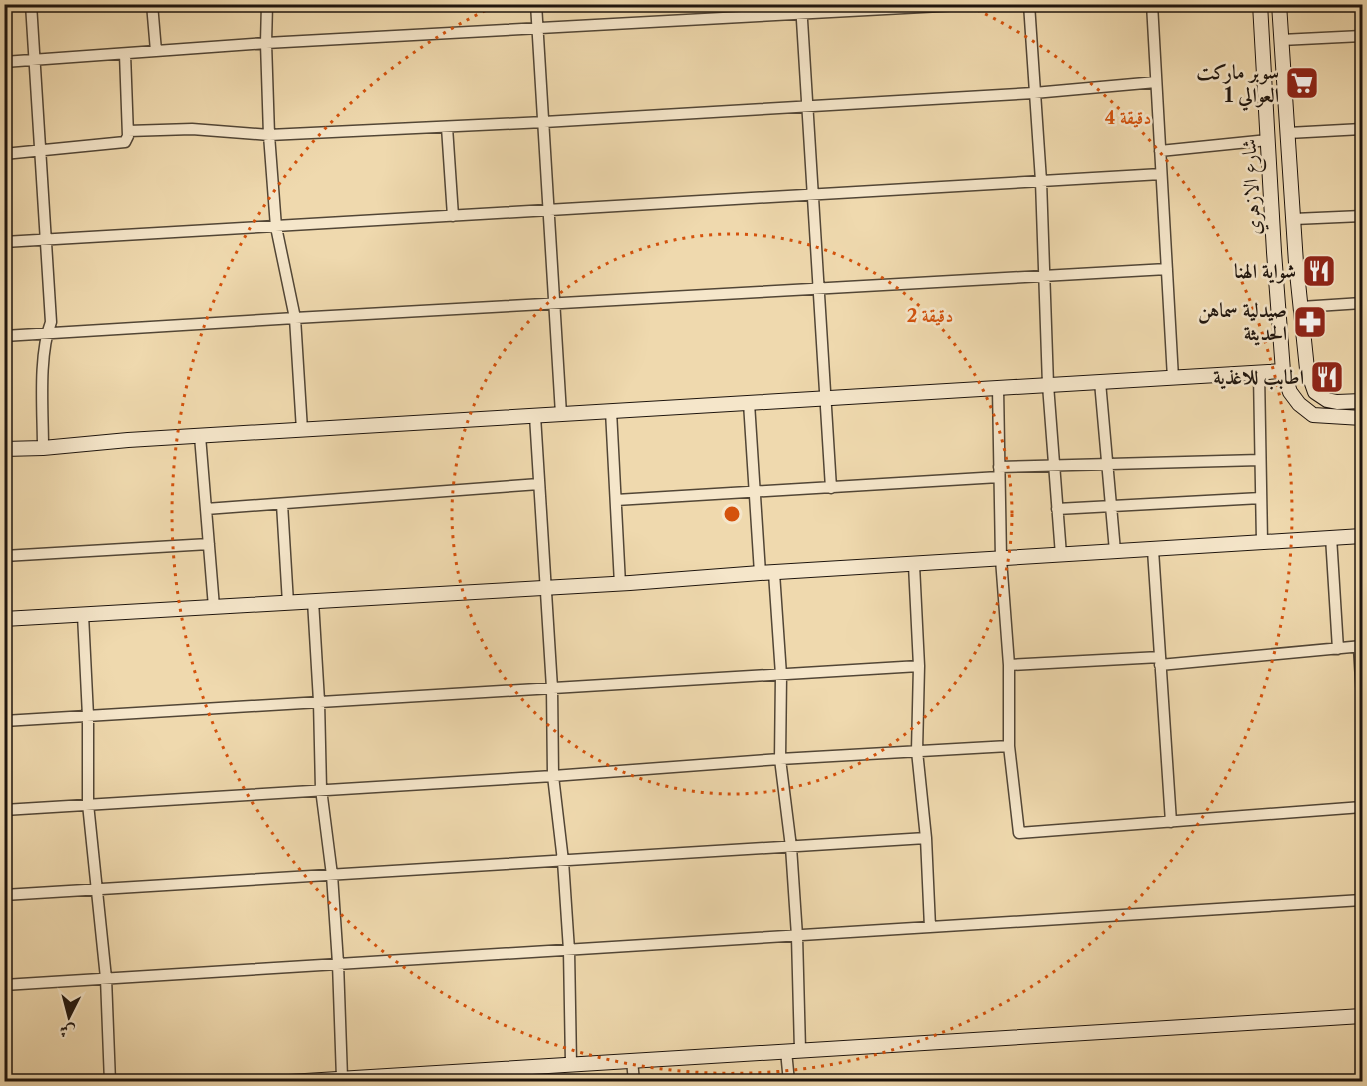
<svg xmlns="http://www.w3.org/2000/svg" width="1367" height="1086" viewBox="0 0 1367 1086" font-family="'Libre Caslon Text',Amiri,serif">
<rect width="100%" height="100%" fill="#efd9ae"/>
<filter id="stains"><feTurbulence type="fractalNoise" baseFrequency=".00333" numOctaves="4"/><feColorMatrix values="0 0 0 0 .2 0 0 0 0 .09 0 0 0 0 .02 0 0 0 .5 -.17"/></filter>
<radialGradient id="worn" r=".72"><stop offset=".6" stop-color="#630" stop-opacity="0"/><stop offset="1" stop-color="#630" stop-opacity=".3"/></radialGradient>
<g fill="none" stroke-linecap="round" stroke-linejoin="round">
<!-- street casing -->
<g stroke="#524636" stroke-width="13">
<path id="street" d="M31 4 51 322C38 356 43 411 43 448
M152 4 156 51
M267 4 266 43 269 135 276 227 295 318 302 430
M536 4 561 414
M801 4 831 488
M1029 4 1041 181 1048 385 1061 555
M1152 4 1173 378
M1281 40 1362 36
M4 62 266 43 978 4
M447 127 453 216
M128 131 192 129 269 135 544 122 1034 93 1156 82
M1288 133 1362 129
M1160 151 1268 140
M4 154 125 142 128 136 125 54
M1294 219 1362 216
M4 242 1161 174
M1301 307 1362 303
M4 336 295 318 1167 269
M1259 373 1262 542
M1100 382 1115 551
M998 388 1001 559 1009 665V746L1019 833 1362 807
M749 403 760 573
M611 411 620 584
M535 416 552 688 553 776 563 861 569 950 571 1064
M200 436 214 607
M999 467 1260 460
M616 500 999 477
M282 504 288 603
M206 509 539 484
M1057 509 1261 498
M1331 537 1338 649
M1153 550 1171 822
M4 556 209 544
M914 565 919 666 917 751 926 838 930 927
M774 573 781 675 780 759 791 847 797 936 800 1050
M313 601 319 701 321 789 332 875 338 963 342 1078
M83 615 88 716V804L106 978 110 1082
M1359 647 1362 697
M1009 665 1160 657
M1160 665 1362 646
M4 721 919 666
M4 810 553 776 780 759 1009 746
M4 895 926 838
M4 985 1362 900
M786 1051 789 1082
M632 1060 634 1082"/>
</g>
<!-- secondary casing -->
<g stroke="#1e150e" stroke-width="16">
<path id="secondary" d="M1260 4 1274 252 1283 371 1290 392 1299 404 1313 415 1362 418
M1279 4 1296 263 1307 369 1315 392 1327 400 1337 402 1362 401
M4 449 43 448 128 440 1283 371
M4 619 630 583 760 573 1362 536
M289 1082 1362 1016"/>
</g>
<!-- street -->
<use href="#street" stroke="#f5e6ca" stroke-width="10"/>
<!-- secondary -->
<use href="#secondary" stroke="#f5e6ca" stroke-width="14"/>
</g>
<!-- distance rings -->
<g fill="none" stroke="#d4520c" stroke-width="3" stroke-dasharray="3 6">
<circle cx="732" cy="514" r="280"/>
<path d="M969 6A560 560 0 1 1 495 6"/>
</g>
<!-- icons -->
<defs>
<g id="supermarket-square" transform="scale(1.725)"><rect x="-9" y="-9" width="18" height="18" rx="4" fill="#8f2418" stroke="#f5e6ca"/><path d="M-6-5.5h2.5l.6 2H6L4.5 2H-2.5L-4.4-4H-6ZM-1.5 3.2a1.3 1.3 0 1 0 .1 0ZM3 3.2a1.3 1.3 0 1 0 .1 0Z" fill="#fff"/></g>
<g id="restaurant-square" transform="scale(1.725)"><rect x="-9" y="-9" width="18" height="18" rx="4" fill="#8f2418" stroke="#f5e6ca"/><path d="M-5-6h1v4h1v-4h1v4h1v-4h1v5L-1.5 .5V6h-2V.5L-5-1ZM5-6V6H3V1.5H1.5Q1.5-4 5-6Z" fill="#fff"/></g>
<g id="pharmacy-square" transform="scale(1.725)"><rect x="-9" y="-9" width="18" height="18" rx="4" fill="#8f2418" stroke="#f5e6ca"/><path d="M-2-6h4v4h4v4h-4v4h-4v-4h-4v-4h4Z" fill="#fff"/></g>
</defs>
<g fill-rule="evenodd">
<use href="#supermarket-square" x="1302" y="83"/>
<use href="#restaurant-square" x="1319" y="271"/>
<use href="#pharmacy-square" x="1310" y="322"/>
<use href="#restaurant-square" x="1327" y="377"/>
</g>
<g text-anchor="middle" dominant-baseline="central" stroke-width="5" stroke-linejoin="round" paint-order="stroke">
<!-- poi labels -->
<g font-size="20" font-weight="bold" fill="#1e150e" stroke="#f5e6ca" text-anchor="end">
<text x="1279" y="72">سوبر ماركت<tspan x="1279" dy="23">العوالي 1</tspan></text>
<text x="1296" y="271">شواية الهنا</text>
<text x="1287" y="310">صيدلية سماهن<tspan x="1287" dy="23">الحديثة</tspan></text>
<text x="1304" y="377">اطابب للاغذية</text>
</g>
<!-- street labels -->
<g font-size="20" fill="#1e150e" stroke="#f5e6ca">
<text transform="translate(1251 187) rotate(-93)">شارع الازهري</text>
</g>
</g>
<circle cx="732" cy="514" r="9" fill="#d4520c" stroke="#f5e6ca" stroke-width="3"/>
<g font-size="18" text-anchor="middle" font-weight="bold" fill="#d4520c" stroke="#f5e6ca" stroke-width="5" stroke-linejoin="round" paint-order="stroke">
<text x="1128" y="124">4 دقيقة</text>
<text x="930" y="322">2 دقيقة</text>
</g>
<!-- margin -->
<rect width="1367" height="1086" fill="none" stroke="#efd9ae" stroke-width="24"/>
<rect x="6" y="6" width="1355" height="1074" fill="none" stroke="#1e150e" stroke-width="3"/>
<rect x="12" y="12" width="1343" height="1062" fill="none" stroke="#1e150e" stroke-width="1.5"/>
<!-- north arrow -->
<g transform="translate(69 1017) rotate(186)" stroke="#f5e6ca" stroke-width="4.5" paint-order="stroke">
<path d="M0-4.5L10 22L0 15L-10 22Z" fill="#1e150e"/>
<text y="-9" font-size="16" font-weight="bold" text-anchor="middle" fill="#1e150e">ش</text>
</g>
<rect width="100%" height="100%" filter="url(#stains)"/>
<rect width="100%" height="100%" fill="url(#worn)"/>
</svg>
